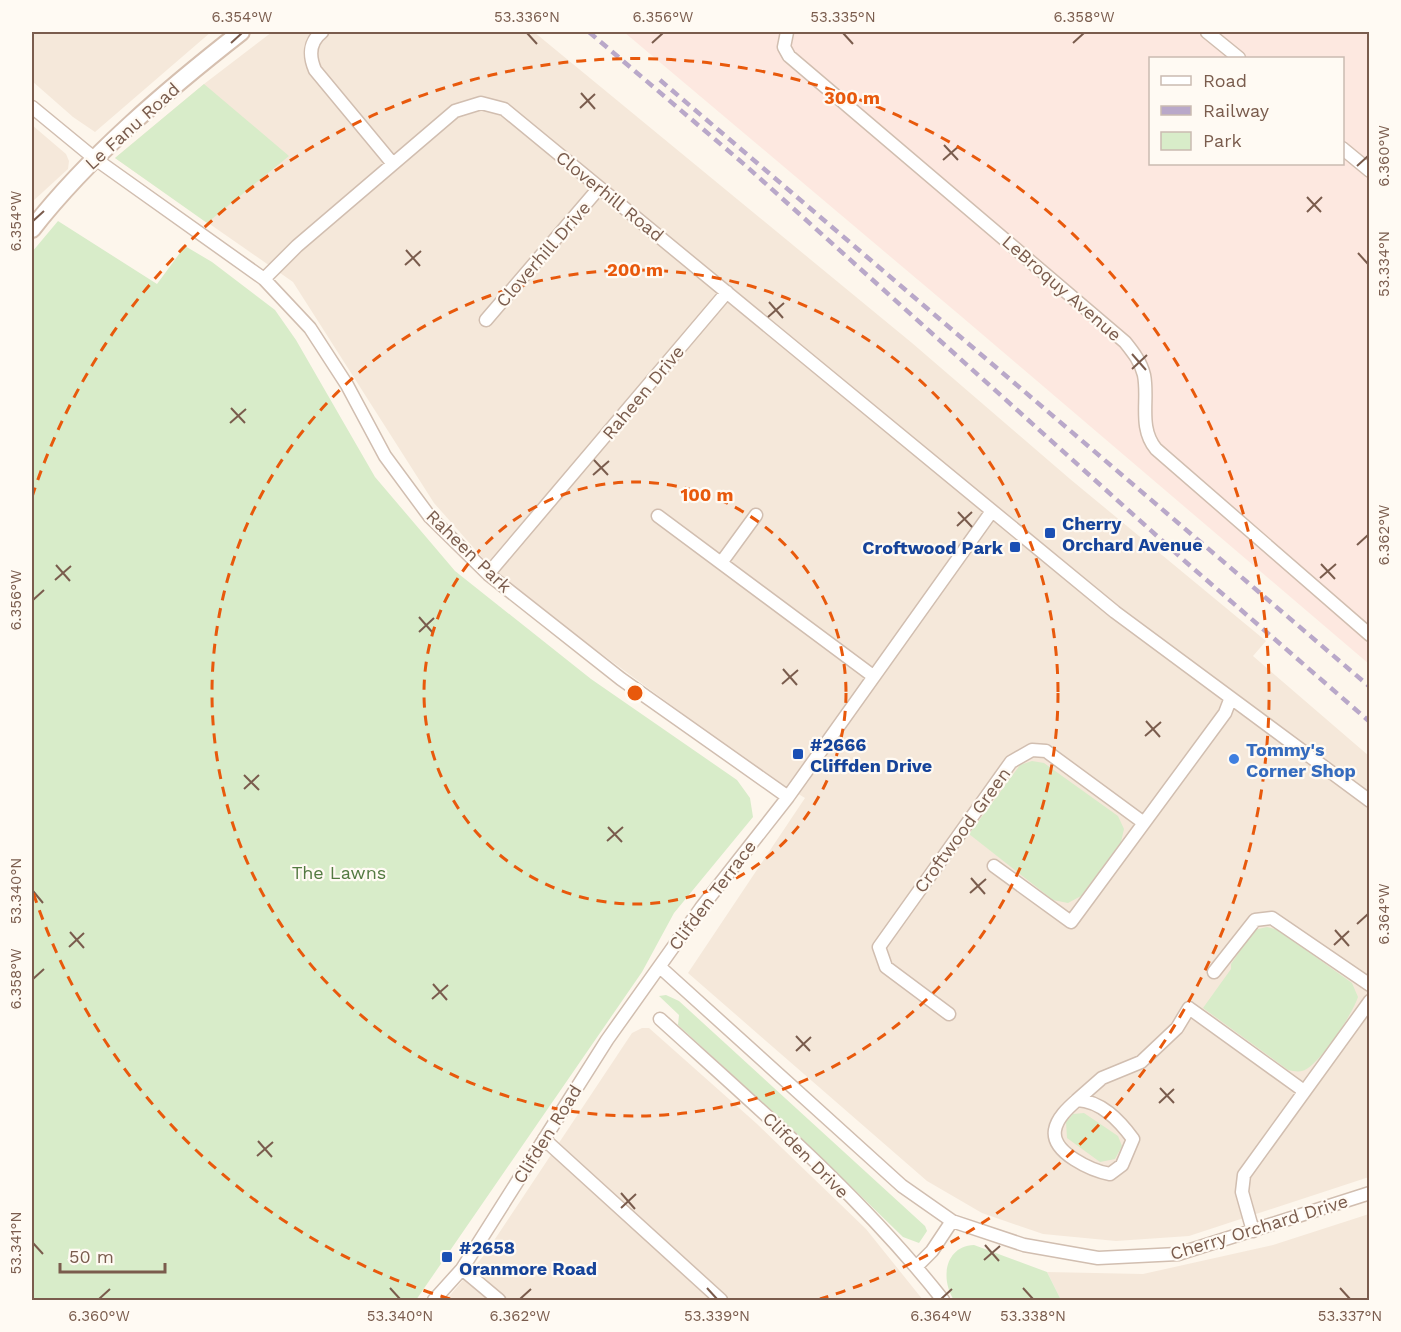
<svg xmlns="http://www.w3.org/2000/svg" width="1401" height="1332" viewBox="0 0 1401 1332" font-family="'Work Sans',sans-serif">
<rect width="100%" height="100%" fill="#fdf6ec"/>
<!-- residential -->
<path fill="#f5e8da" d="M32 32H211L95 132 73 117 32 81Z
M272 32H534L912 343 1070 479 1266 641 1253 656 1369 756V1177L1189 1236 1116 1241 1043 1234 982 1213 927 1181 688 973 805 798 762 772 504 582 434 503 293 282 115 158 204 84Z
M32 125 66 154 69 161 68 169 32 202Z
M642 1028H649L756 1123 866 1229 923 1300H446L485 1254 632 1033Z
M1369 1214V1300H1061L1047 1272 1143 1274 1273 1245Z"/>
<!-- commercial -->
<path fill="#fde8e0" fill-rule="evenodd" d="M624 32H1369V664L962 317ZM1150 58H1342V164H1150Z"/>
<!-- green -->
<path fill="#d8ecc9" d="M204 84 289 156 207 223 115 158Z
M58 221 157 284 185 246 212 262 275 310 296 340 375 477 455 571 591 679 737 780 750 798 753 817 674 913 642 972 416 1300H32V252Z
M1032 761 1044 763 1118 816 1124 829 1121 842 1081 896 1068 903 1053 900 969 834 1020 765Z
M1267 927 1278 930 1352 983 1358 997C1353 1013 1319 1067 1302 1071 1298 1072 1292 1071 1288 1070L1203 1008 1231 969V964L1254 930Z
M666 995 679 1001 925 1226 927 1231 919 1243 903 1237 792 1129 678 1025 679 1015 659 996Z
M1084 1113 1118 1136 1122 1146 1115 1159 1100 1162 1067 1138 1066 1122 1073 1114Z
M974 1245 1047 1272 1061 1300H954C940 1279 945 1246 974 1245Z"/>
<g fill="none" stroke-linecap="round" stroke-linejoin="round">
<!-- street casing -->
<g stroke="#d1beb0" stroke-width="15">
<path id="street" d="M322 32C309 42 309 56 315 70L393 164
M787 32 784 47 789 56 1125 342C1133 352 1141 362 1144 375 1149 400 1138 427 1156 449L1370 635
M1207 32 1239 58
M32 107 94 158 264 279 310 328 347 385 385 456 430 517 488 574 621 679 788 797
M1342 148 1370 171
M264 279 297 246 455 111 481 103 504 109 1115 612 1370 801
M486 320 599 188
M658 516 873 676
M721 563 756 515
M488 574 727 292
M994 866 1071 922 1225 713 1230 700
M661 968 902 1186 952 1221 1024 1245 1098 1258 1178 1254 1370 1193
M1214 972 1255 920 1272 918 1370 985
M949 1014 886 967 879 947 1011 762 1032 750 1046 751 1144 823
M660 1019C758 1108 861 1196 943 1300
M1077 1100 1102 1078 1141 1062 1177 1028 1189 1008 1304 1091
M1077 1100C1101 1101 1119 1120 1133 1139L1122 1165 1110 1174C1093 1171 1051 1153 1055 1130 1057 1118 1068 1108 1077 1100Z
M544 1139 721 1300
M1253 1231 1242 1192 1244 1175 1370 1001
M916 1267 932 1251 952 1221
M462 1269 499 1300
M434 1300 462 1269 607 1040 701 908 788 797 992 511"/>
</g>
<!-- secondary casing -->
<g stroke="#d6c0b0" stroke-width="20">
<path id="secondary" d="M32 229C89 156 168 89 241 32"/>
</g>
<!-- street -->
<use href="#street" stroke="#fff" stroke-width="12"/>
<!-- secondary -->
<use href="#secondary" stroke="#fff" stroke-width="16"/>
<!-- rail -->
<path stroke="#b9a8c9" stroke-width="4.5" stroke-dasharray="9 6" stroke-linecap="butt" d="M589 32 745 165 1187 563 1370 722
M660 80 1370 687"/>
</g>
<!-- ticks -->
<path fill="none" stroke="#7a5c4d" stroke-width="2" d="M527 33 537 44M843 33 853 44M231 43 242 33M652 43 663 33M1073 43 1084 33M581 93 595 109M580 108 595 94M944 145 958 160M943 160 959 146M1357 166 1368 156M1307 197 1321 212M1307 212 1322 197M33 221 44 211M406 250 420 266M1358 253 1368 264M405 265 421 251M769 302 783 318M768 317 784 303M1132 354 1146 370M1132 369 1147 355M231 408 245 423M230 423 246 409M594 460 608 475M593 475 609 461M958 512 972 527M957 526 972 512M1357 545 1368 535M1321 564 1335 579M56 565 70 581M1320 578 1336 564M55 580 71 566M33 600 44 590M419 617 433 633M419 632 434 618M783 669 797 685M782 684 798 670M1146 721 1160 737M1145 736 1161 722M244 775 259 790M244 789 259 775M608 827 622 842M607 841 623 827M971 878 985 894M33 891 43 903M970 893 986 879M1357 924 1368 914M1335 930 1349 946M70 932 84 948M1334 945 1349 931M69 947 84 933M33 979 44 969M433 984 447 1000M432 999 448 985M796 1036 810 1051M796 1051 811 1037M1160 1088 1174 1103M1159 1103 1174 1089M258 1141 272 1157M257 1156 273 1142M621 1193 635 1209M621 1208 636 1194M33 1243 43 1254M985 1245 999 1261M984 1260 1000 1246M390 1288 400 1299M707 1288 717 1299M1023 1288 1033 1299M1340 1288 1350 1299M99 1299 110 1289M520 1299 531 1289M941 1299 952 1289"/>
<!-- distance rings -->
<g fill="none" stroke="#e8590c" stroke-width="3" stroke-dasharray="10 8">
<circle cx="635" cy="693" r="211"/>
<circle cx="635" cy="693" r="423"/>
<path d="M450 1299A634 634 0 0 1 32 889M32 497A634 634 0 1 1 820 1299"/>
</g>
<!-- markers -->
<g fill="#1a4fb4" stroke="#fffaf3" stroke-width="2">
<rect x="1044" y="527" width="12" height="12" rx="3"/>
<rect x="1009" y="541" width="12" height="12" rx="3"/>
<rect x="792" y="748" width="12" height="12" rx="3"/>
<rect x="441" y="1251" width="12" height="12" rx="3"/>
</g>
<circle fill="#3f7fe0" stroke="#fffaf3" stroke-width="2" cx="1234" cy="759" r="6"/>
<g text-anchor="middle" dominant-baseline="central" stroke-width="4.5" stroke-linejoin="round" paint-order="stroke">
<!-- street labels -->
<g font-size="18" fill="#7a5c4d" stroke="#fffaf3">
<text transform="translate(132 126) rotate(-42)">Le Fanu Road</text>
<text transform="translate(610 196) rotate(39)">Cloverhill Road</text>
<text transform="translate(543 254) rotate(-49)">Cloverhill Drive</text>
<text transform="translate(1062 288) rotate(41)">LeBroquy Avenue</text>
<text transform="translate(643 392) rotate(-50)">Raheen Drive</text>
<text transform="translate(469 551) rotate(44)">Raheen Park</text>
<text transform="translate(962 830) rotate(-54)">Croftwood Green</text>
<text transform="translate(712 895) rotate(-53)">Clifden Terrace</text>
<text transform="translate(547 1134) rotate(-58)">Clifden Road</text>
<text transform="translate(806 1155) rotate(45)">Clifden Drive</text>
<text transform="translate(1259 1227) rotate(-17)">Cherry Orchard Drive</text>
</g>
<!-- transit labels -->
<g font-size="18" font-weight="bold" fill="#164399" stroke="#fffaf3" text-anchor="start">
<text x="1062" y="523">Cherry<tspan x="1062" dy="21">Orchard Avenue</tspan></text>
<text x="1003" y="547" text-anchor="end">Croftwood Park</text>
<text x="810" y="744">#2666<tspan x="810" dy="21">Cliffden Drive</tspan></text>
<text x="459" y="1247">#2658<tspan x="459" dy="21">Oranmore Road</tspan></text>
</g>
<!-- shop labels -->
<g font-size="18" font-weight="bold" fill="#366cbe" stroke="#fffaf3" text-anchor="start">
<text x="1246" y="749">Tommy's<tspan x="1246" dy="21">Corner Shop</tspan></text>
</g>
<!-- park labels -->
<g font-size="18" fill="#537a41" stroke="#fffaf3">
<text x="339" y="872">The Lawns</text>
</g>
</g>
<circle cx="635" cy="693" r="9" fill="#e8590c" stroke="#fffaf3" stroke-width="3"/>
<g font-size="18" text-anchor="middle" font-weight="bold" fill="#e8590c" stroke="#fffaf3" stroke-width="4.5" stroke-linejoin="round" paint-order="stroke">
<text x="852" y="104">300 m</text>
<text x="635" y="276">200 m</text>
<text x="707" y="501">100 m</text>
</g>
<!-- border -->
<rect width="1401" height="1332" fill="none" stroke="#fffaf3" stroke-width="66"/>
<!-- legend -->
<rect x="1149" y="57" width="195" height="108" fill="#fffaf3" stroke="#cabbb1" stroke-width="1.5"/>
<rect x="1161" y="76" width="30" height="9" fill="#ffffff" stroke="#cabbb1" stroke-width="1.5"/>
<text x="1203" y="87" font-size="18" fill="#7a5c4d">Road</text>
<rect x="1161" y="106" width="30" height="9" fill="#b9a8c9" stroke="#cabbb1" stroke-width="1.5"/>
<text x="1203" y="117" font-size="18" fill="#7a5c4d">Railway</text>
<rect x="1161" y="132" width="30" height="18" fill="#d8ecc9" stroke="#cabbb1" stroke-width="1.5"/>
<text x="1203" y="147" font-size="18" fill="#7a5c4d">Park</text>
<!-- scale -->
<path d="M60 1263v9h105v-9" fill="none" stroke="#7a5c4d" stroke-width="3"/>
<text x="69" y="1263" font-size="18" fill="#7a5c4d" stroke="#fffaf3" stroke-width="4.5" paint-order="stroke">50 m</text>
<rect x="33" y="33" width="1335" height="1266" fill="none" stroke="#7a5c4d" stroke-width="2"/>
<g font-size="15" text-anchor="middle" fill="#7a5c4d">
<text x="242" y="22">6.354°W</text>
<text x="527" y="22">53.336°N</text>
<text x="663" y="22">6.356°W</text>
<text x="843" y="22">53.335°N</text>
<text x="1084" y="22">6.358°W</text>
<text transform="translate(1384 156) rotate(-90)" y="5">6.360°W</text>
<text transform="translate(16 221) rotate(-90)" y="5">6.354°W</text>
<text transform="translate(1384 264) rotate(-90)" y="5">53.334°N</text>
<text transform="translate(1384 535) rotate(-90)" y="5">6.362°W</text>
<text transform="translate(16 600) rotate(-90)" y="5">6.356°W</text>
<text transform="translate(16 891) rotate(-90)" y="5">53.340°N</text>
<text transform="translate(1384 914) rotate(-90)" y="5">6.364°W</text>
<text transform="translate(16 979) rotate(-90)" y="5">6.358°W</text>
<text transform="translate(16 1243) rotate(-90)" y="5">53.341°N</text>
<text x="99" y="1321">6.360°W</text>
<text x="400" y="1321">53.340°N</text>
<text x="520" y="1321">6.362°W</text>
<text x="717" y="1321">53.339°N</text>
<text x="941" y="1321">6.364°W</text>
<text x="1033" y="1321">53.338°N</text>
<text x="1350" y="1321">53.337°N</text>
</g>
</svg>
